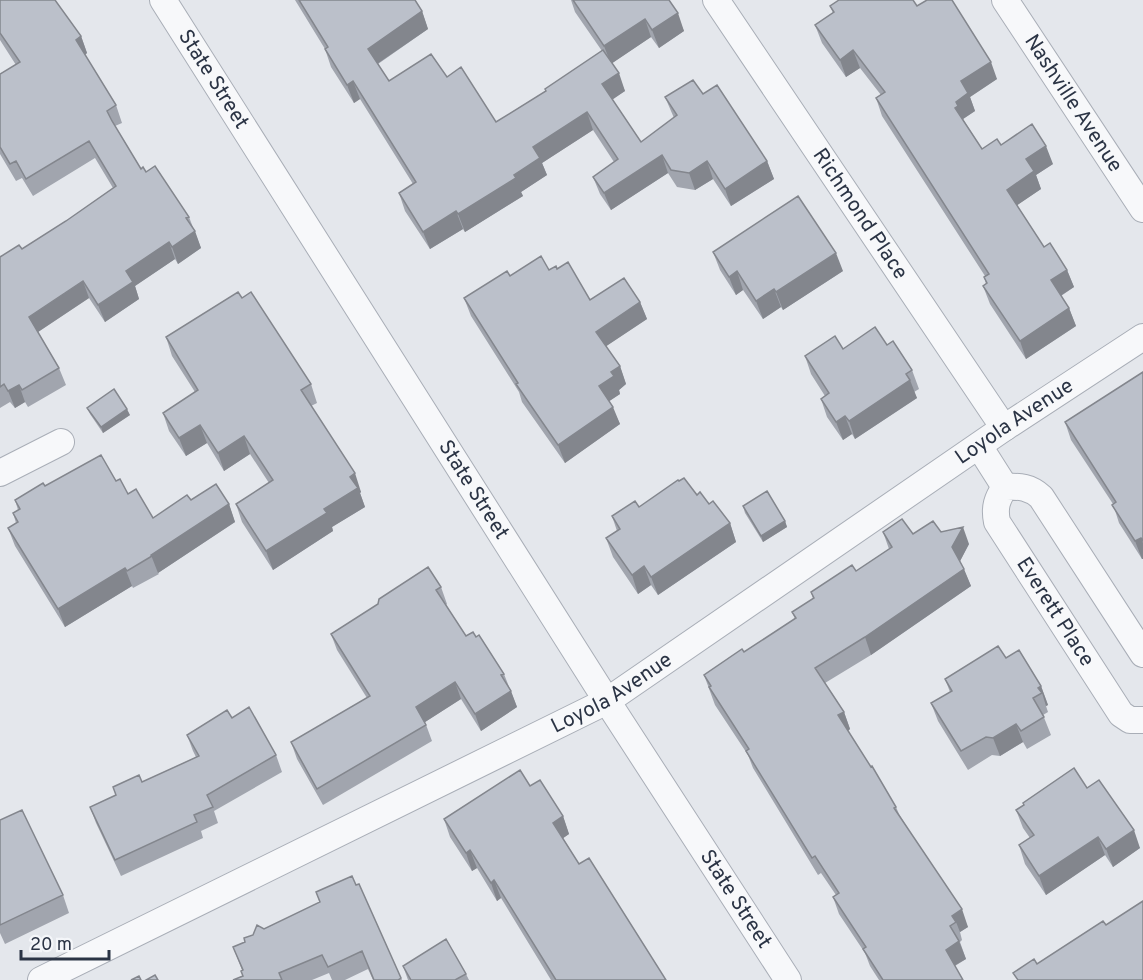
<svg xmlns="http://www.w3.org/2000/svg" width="1143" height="980" viewBox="0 0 1143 980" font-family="Overpass,sans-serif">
<rect width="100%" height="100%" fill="#e4e7ec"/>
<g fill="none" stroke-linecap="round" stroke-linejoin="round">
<!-- street casing -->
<g stroke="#a9aeb7" stroke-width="28">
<g id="street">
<path id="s1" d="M163 0 607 701 788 980"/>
<path id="s2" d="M716 0 1004 428"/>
<path id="s3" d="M1005 0 1143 209"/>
<path d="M979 446 1005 487"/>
<path d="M0 473 61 442"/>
<path id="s4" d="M1143 654 1041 497C1030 487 1020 486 1005 487 997 499 994 507 997 522L1121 714 1130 720H1143"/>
<path id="s5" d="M41 980 607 701 1004 428 1143 337"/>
</g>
</g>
<!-- street -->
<use href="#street" stroke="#f7f8fa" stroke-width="26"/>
</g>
<!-- wall -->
<path fill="#a1a5ae" d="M0 0 81 36 87 53 85 55 116 105 122 123 115 126 141 169 146 172 189 217 201 248 178 264 175 259 135 286 139 299 105 322 89 298 38 332 59 368 66 385 28 407 25 402 15 408 10 402 0 408V257L22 249 66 221 113 188 95 158 33 196 22 178 16 181 0 154V74L16 65 0 40Z
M295 0H415L422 11 428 29 378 64 389 81 447 77 496 122 546 91 602 51 575 12 571 0H669L684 31 659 48 651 37 612 63 625 91 612 99 641 142 674 118 665 97 703 94 767 161 774 179 731 206 713 179 695 190 677 187 668 173 611 210 600 194 593 177 614 162 593 130 542 163 547 175 521 192 523 196 465 232 463 229 430 249 405 211 399 193 413 184 360 99 354 103 331 67 325 49Z
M830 6H917L997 79 970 97 975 111 963 119 982 149 1001 145 1053 164 1036 175 1041 189 1017 205 1044 247 1067 270 1074 287 1061 296 1069 308 1076 326 1026 359 990 304 983 286 986 284 984 277 985 276 882 116 876 98 881 95 860 68 846 77 822 43 815 25 833 13Z
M713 252 843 271 783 310 781 307 763 319 743 290 736 295 720 270Z
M557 269 590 300 640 302 647 319 606 346 620 366 626 384 619 390 620 394 609 401 620 424 565 463 522 402 519 392 471 316 464 298 510 276Z
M242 298 311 384 317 403 311 406 361 492 360 493 365 507 332 527 333 531 273 570 242 522 236 504 269 483 250 454 224 471 207 443 186 456 169 431 163 413 195 392 172 356 166 337Z
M887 345 912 370 919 389 914 392 917 398 855 439 852 434 843 440 827 417 821 399 825 396 811 374 805 356 843 349Z
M1143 372V559H1142L1119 523 1113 504 1071 440 1065 422Z
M87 408 130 415 103 433 90 414Z
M116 481 153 518 191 500 229 504 235 522 158 573 159 574 133 588 132 586 65 627 15 546 8 528 16 523 13 513 18 510 15 500 45 486Z
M697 495 709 504 730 523 736 542 658 595 651 585 638 594 613 557 606 538 617 531 612 516Z
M743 506 785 521 787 527 763 542 745 513Z
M883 532 913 534 941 532 969 544 960 561 971 586 871 655 825 683 844 712 850 729 848 731 896 807 899 814 968 927 960 932 962 940 960 942 966 959 955 966 963 980H879L870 966 865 953 839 914 833 897 836 895 821 873 818 875 753 768 748 755 715 705 704 675 744 652 795 619 792 612 813 599 811 592 856 571 889 549Z
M441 587 447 604 446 605 466 636 476 637 504 674 517 707 481 731 461 699 425 722 432 741 323 805 297 759 291 742 367 698 337 650 331 634Z
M1006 658 1041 686 1048 705 1046 706 1048 712 1043 715 1051 735 1027 749 1023 742 1000 756 992 755 968 770 938 721 931 703 950 692 945 679Z
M232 718 276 755 282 772 214 811 218 823 201 831 203 838 121 876 96 823 90 807 116 795 113 787 142 782 196 757 193 751 187 735Z
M530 786 563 816 569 834 563 838 579 864 666 980H551L501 898 497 901 477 868 472 871 450 837 444 819Z
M1087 788 1140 848 1113 867 1105 855 1046 895 1025 864 1019 845 1030 838 1023 828 1016 810Z
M0 820 63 895 69 913 5 944 0 933Z
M359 884 402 980H373L368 969 345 980H332L329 973 312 980H233L242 976V970L233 947 245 942 264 929 320 903 316 892Z
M403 966 466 974 469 980H408Z"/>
<!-- shaded-wall -->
<path fill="#83868d" d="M422 11 428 29 374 66 368 49Z
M678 13 684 31 659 48 652 30Z
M645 19 651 37 611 64 604 46Z
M81 36 87 53 82 57 76 40Z
M853 50 860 68 846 77 840 60Z
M991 62 997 79 970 97 975 111 963 119 965 124 955 108 961 81Z
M619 73 625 91 609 102 602 84Z
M353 81 360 99 354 103 347 85Z
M587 112 593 130 542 163 547 175 521 192 523 196 465 232 458 214 514 175 533 147Z
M1046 146 1053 164 1036 175 1041 189 1013 208 1007 190 1026 159Z
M662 155 668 173 611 210 604 193Z
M707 161 713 179 695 190 689 173Z
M767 161 774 179 731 206 725 189Z
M456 211 463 229 430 249 423 232Z
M195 231 201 248 178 264 172 247Z
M169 242 175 259 135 286 139 299 105 322 98 305 126 271Z
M836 253 843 271 783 310 776 292Z
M1067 270 1074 287 1057 298 1051 280Z
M737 271 743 290 736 295 729 277Z
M83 281 89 298 35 334 29 317Z
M774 289 781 307 763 319 756 301Z
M640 302 647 319 602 349 596 332Z
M1069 308 1076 326 1026 359 1020 341Z
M620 366 626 384 619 390 620 394 605 404 599 386 611 372Z
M910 380 917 398 855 439 849 421Z
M19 385 25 402 15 408 8 391Z
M613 407 620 424 565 463 558 445Z
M127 409 130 415 103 433 101 427Z
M845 416 852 434 843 440 836 422Z
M200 425 207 443 186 456 179 438Z
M244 436 250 454 224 471 218 453Z
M355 473 361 492 360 493 365 507 332 527 333 531 273 570 266 551Z
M229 504 235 522 158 573 151 555Z
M785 521 787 527 763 542 761 536Z
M730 523 736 542 658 595 651 577Z
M963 527 969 544 958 565 952 547Z
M1141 538 1143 543V559H1142L1135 541Z
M644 566 651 585 638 594 632 575Z
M125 568 132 586 65 627 58 609Z
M964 569 971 586 871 655 865 637Z
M455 682 461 699 422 724 416 707Z
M1041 686 1048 705 1046 706 1042 693 1038 688Z
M511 691 517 707 481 731 475 714Z
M844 712 850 729 845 733 838 715Z
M1016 724 1023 742 1000 756 993 738Z
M563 816 569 834 559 841 553 823Z
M1134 830 1140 848 1113 867 1106 849Z
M1098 837 1105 855 1046 895 1039 876Z
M470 850 477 868 472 871 466 853Z
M494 880 501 898 497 901 491 883Z
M962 909 968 927 960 932 956 922 952 916Z
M959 941 966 959 952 967 946 950Z"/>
<!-- building -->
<path fill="#bbc0ca" stroke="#83868d" stroke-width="1.5" d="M0 0H55L81 36 76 40 116 105 107 111 112 121 141 169 143 167 146 172 155 166 189 217 186 218 195 231 172 247 169 242 126 271 133 282 98 305 83 281 29 317 59 368 22 390 19 385 8 391 4 384 0 387V257L19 245 22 249 66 221 116 186 89 141 26 179 16 161 10 164 0 147V74L20 62 0 33Z
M299 0H415L422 11 368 49 389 81 431 54 447 77 461 67 496 122 546 91 545 89 603 50 619 73 602 84 641 142 677 115 665 97 693 80 703 94 717 85 767 161 725 189 707 161 689 173 671 170 662 155 604 193 593 177 618 159 587 112 533 147 540 158 514 175 516 178 458 214 456 211 423 232 399 193 416 182 353 81 347 85 325 49 328 47Z
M573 0H669L678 13 652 30 645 19 604 46Z
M839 0H913L917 6 927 0H952L991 62 961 81 968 93 956 102 958 106 955 108 982 149 997 139 1001 145 1032 124 1046 146 1026 159 1034 171 1007 190 1044 247 1050 243 1067 270 1051 280 1069 308 1020 341 983 286 987 283 984 277 989 274 876 98 885 92 853 50 840 60 815 25 834 12 830 6Z
M798 196 836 253 776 292 774 289 756 301 737 271 729 277 713 252Z
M541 256 549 270 556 266 557 269 568 262 590 300 624 278 640 302 596 332 620 366 611 372 614 376 599 386 613 407 558 445 516 384 518 383 464 298 507 271 510 276Z
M238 292 242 298 251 292 311 384 301 390 355 473 350 477 358 488 324 509 327 513 266 551 236 504 273 480 244 436 218 453 200 425 179 438 163 413 198 390 166 337Z
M875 327 887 345 893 341 912 370 906 374 910 380 849 421 845 416 836 422 821 399 829 393 805 356 835 336 843 349Z
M1143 372V541L1141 538 1135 541 1112 505 1116 502 1065 422Z
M114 389 127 409 101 427 87 408Z
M101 455 116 481 120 479 128 494 136 489 153 518 187 495 191 500 216 484 229 504 151 555 152 556 127 571 125 568 58 609 8 528 18 522 13 513 20 509 15 500 43 483 45 486Z
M684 478 697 495 700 492 709 504 713 501 730 523 651 577 644 566 632 575 606 538 620 529 612 516 635 501 639 507 678 480 679 481Z
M767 491 785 521 761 536 743 506Z
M902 519 913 534 933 521 941 532 963 527 952 547 964 569 865 637 815 668 844 712 838 715 871 767 872 766 896 807 894 808 962 909 952 916 956 922 950 926 959 941 946 950 963 980H883L863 949 866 947 833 897 839 893 815 856 812 858 746 751 749 749 709 687 711 686 704 675 742 649 744 652 796 618 792 612 814 598 811 592 852 565 856 571 892 547 883 532Z
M428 567 441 587 436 590 466 636 473 632 476 637 479 635 504 674 501 675 511 691 475 714 455 682 416 707 426 725 317 789 291 742 370 696 331 634 378 604 379 599Z
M998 646 1006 658 1019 650 1041 686 1038 688 1042 693 1033 698 1044 717 1021 731 1016 724 993 738 986 737 961 751 931 703 952 691 945 679Z
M249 707 276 755 207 795 213 807 194 815 197 822 115 860 90 807 116 795 113 787 139 775 142 782 199 756 187 735 227 710 232 718Z
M1074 768 1087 788 1099 780 1134 830 1106 849 1098 837 1039 876 1019 845 1034 835 1016 810 1024 805 1023 803Z
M520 770 530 786 540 780 563 816 553 823 579 864 589 858 666 980H556L494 880 491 883 470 850 466 853 444 819Z
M22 810 63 895 0 925V820Z
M352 876 356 885 359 884 401 978 398 980H374L362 951 328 967 322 955 279 973 282 980H233L243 976 241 971 243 970 233 947 245 942 244 938 253 935 257 925 264 929 320 902 316 892Z
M1143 901V980H1018L1013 973 1034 959 1037 964 1103 921 1106 925Z
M446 939 466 974 455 980H411L403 966Z
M155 975 158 980H146Z
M139 976 141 980H131Z"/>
<g text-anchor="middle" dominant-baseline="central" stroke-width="6" stroke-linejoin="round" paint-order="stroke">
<!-- street labels -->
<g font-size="21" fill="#2b3445" stroke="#f4f6f9">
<text stroke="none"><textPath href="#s1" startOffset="94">State Street</textPath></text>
<text stroke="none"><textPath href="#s3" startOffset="124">Nashville Avenue</textPath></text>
<text stroke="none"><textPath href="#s2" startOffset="258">Richmond Place</textPath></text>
<text stroke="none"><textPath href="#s5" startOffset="1125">Loyola Avenue</textPath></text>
<text stroke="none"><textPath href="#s1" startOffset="580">State Street</textPath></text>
<text stroke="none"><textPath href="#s4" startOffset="370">Everett Place</textPath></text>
<text stroke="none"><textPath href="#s5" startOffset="639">Loyola Avenue</textPath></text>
<text stroke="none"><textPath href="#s1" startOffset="1066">State Street</textPath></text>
</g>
</g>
<!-- scale -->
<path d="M21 950v9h88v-9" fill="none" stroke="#2b3445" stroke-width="3"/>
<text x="30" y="950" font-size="18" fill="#2b3445" stroke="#f4f6f9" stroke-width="4.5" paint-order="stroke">20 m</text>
</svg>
